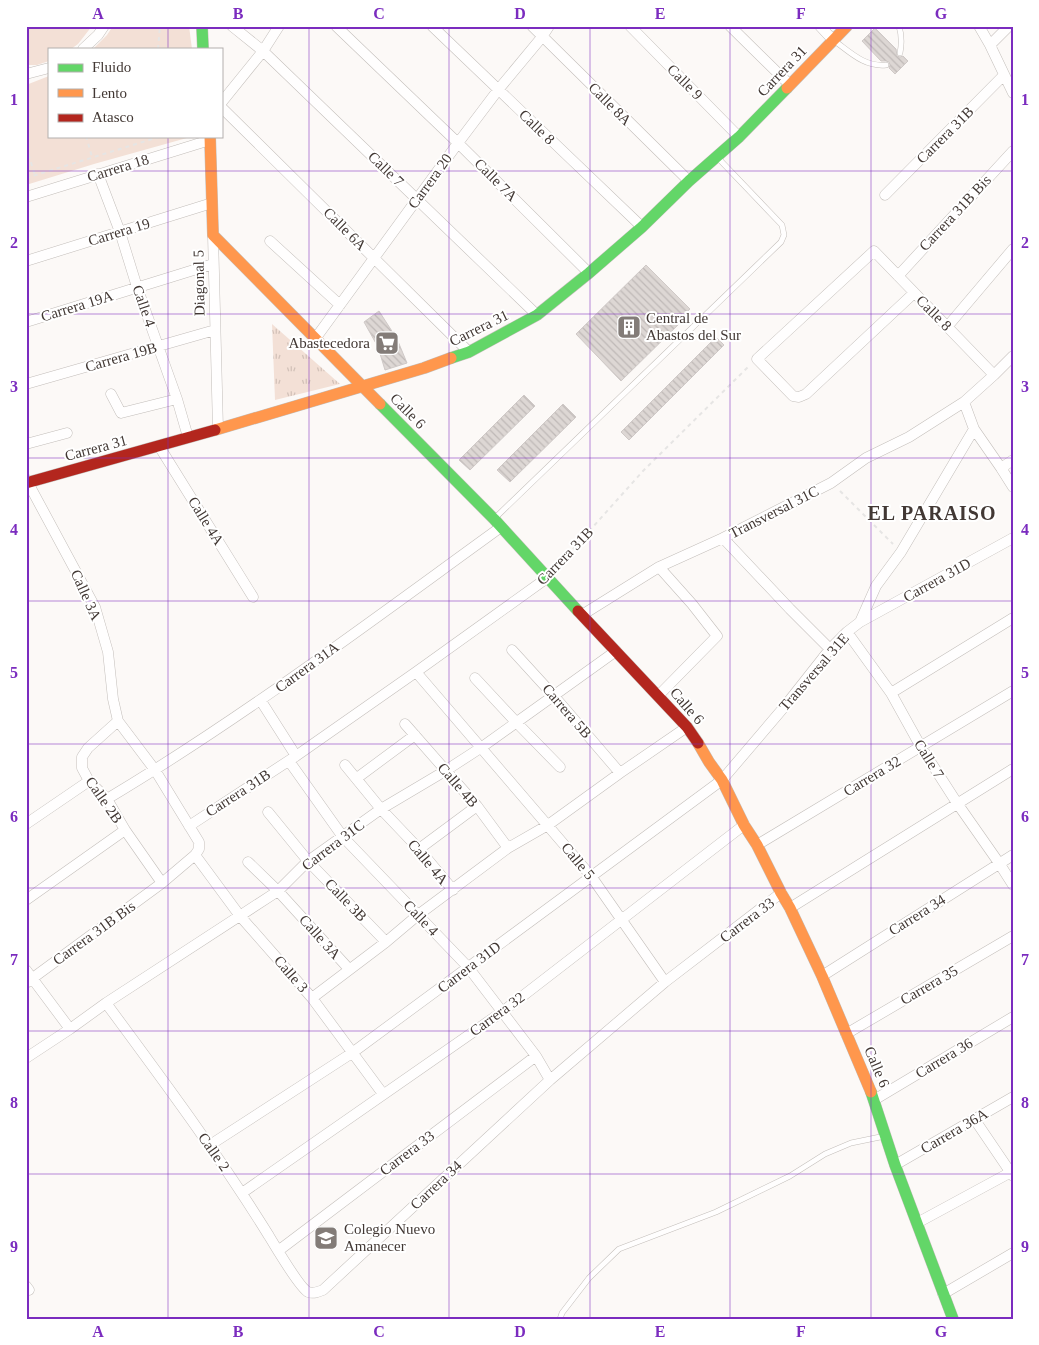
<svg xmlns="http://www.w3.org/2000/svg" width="1039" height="1345" viewBox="0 0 1039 1345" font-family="'Times New Roman',serif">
<defs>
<pattern id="park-tufts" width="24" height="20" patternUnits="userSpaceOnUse" patternTransform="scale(1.25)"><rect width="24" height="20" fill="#f3e0d6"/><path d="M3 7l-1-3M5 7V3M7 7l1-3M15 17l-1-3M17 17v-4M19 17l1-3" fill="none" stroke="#d2c1b8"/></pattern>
<pattern id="building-back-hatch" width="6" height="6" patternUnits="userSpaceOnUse" patternTransform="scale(1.25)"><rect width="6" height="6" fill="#ddd7d4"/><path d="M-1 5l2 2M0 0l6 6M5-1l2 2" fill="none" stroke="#bfb9b7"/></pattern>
</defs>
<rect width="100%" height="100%" fill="#fcf9f7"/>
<!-- grass -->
<path fill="#f3e0d6" d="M26 26H92L78 44 71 49H49V61L37 65H26Z
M113 26H189L192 49H93L107 35Z
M49 76V136H194L94 164 26 185V85Z"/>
<!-- park -->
<path fill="url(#park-tufts)" d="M272 324 340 384 275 400Z"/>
<!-- building -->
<path fill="url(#building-back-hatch)" stroke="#cfc9c7" d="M875 28 896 49 897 56 900 57 903 56 908 61 895 74 889 68 890 65 889 62 886 61H881L862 41Z
M646 265 690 309 681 317 683 320 621 381 576 334Z
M379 311 397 339 407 363 385 370 378 347 364 322Z
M716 337 724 345 629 440 621 432Z
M524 395 535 406 470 470 459 460Z
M563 404 576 417 510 482 497 470Z"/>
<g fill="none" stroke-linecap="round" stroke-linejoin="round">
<!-- lane casing -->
<g stroke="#c3beba" stroke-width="6">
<path id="lane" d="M899 26C902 36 902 43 900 53
M836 42C851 53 865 67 886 65
M496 517 781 242 784 235 782 225 718 158
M560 1319 562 1313 589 1278 619 1249 716 1212 790 1176 825 1154 851 1143 885 1136"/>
</g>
<!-- street casing -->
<g stroke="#c3beba" stroke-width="11">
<path id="street" d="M232 26 263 51 537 315
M336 26 458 143 589 273
M432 26 642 227
M532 26 689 181
M630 26 739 137
M730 26 789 84
M820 26 833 40
M979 26 990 45 1013 93
M990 45 1009 26
M83 49 98 35 104 26
M26 74 49 68
M221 103 263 51 279 26
M221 107 469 352
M98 174 120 232 137 287 177 399 188 437
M885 195 1004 75
M26 197 210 140
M213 235 218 429
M270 241 340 305
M26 261 212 203
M898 276 1013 151
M914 293 806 394 799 397 793 396 757 359 874 251 994 375
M26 322 213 264
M947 327 1013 249
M315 339 458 143 498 90 542 37 549 26
M26 384 215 330
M111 394 121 413 177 399
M964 402 974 429 1001 468 1013 487
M26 444 67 433
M159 446 253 597
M1001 468 1013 460
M26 479 95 607 108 652 113 699 118 721 155 770 199 842V849L195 855 162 883 26 983
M723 538 790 609 830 649
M582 615 659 567 723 538 831 483 866 458 909 437 964 402 994 375 1013 356
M860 622 1013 538
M847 632 891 693 921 747 957 803 999 863 1013 885
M512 650 554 696 620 773
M416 672 591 876 665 982
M475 678 516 722 560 767
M891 693 1013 618
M658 696 717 636 692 604 659 567
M261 701 296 756
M118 721 88 748 82 757V768L89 781 107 799 125 830 162 883
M405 724 477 806 508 848
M289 761 343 837 468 967 536 1056 550 1080
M345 765 381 809 419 849 453 890
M357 778 415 735
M107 799C244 717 371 621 501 527
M268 812 308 861 386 942
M26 824 89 781
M189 826 296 756 416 672 547 578
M757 845 1013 691
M419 849 477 806
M195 855 240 916 312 998 383 1094
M248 862 278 891 349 969
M26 900 125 830
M790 908 1013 769
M26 970 70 1029
M822 976 1013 855
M312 998 386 942 418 915 508 848 548 825 620 773 687 727
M106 1003C162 1079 219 1155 269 1236 275 1246 300 1288 308 1292 313 1294 318 1292 323 1290L550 1080 665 982 781 893
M846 1034 1013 936
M26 1058 70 1029 106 1003 278 891 308 861 381 809 445 771 482 747 616 651
M874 1100 1013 1017
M975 1120 1013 1176
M210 1145 352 1053 722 780 785 706 830 649 847 632 860 622 876 586 901 552 974 429
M895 1165 1013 1097
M242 1193 502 1012 744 825
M917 1223 1013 1171
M278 1251 536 1056
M26 1286 29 1290
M943 1294 1013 1253"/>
</g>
<!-- fast casing -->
<g stroke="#c3beba" stroke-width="12">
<path id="fast" d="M202 26 203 49
M451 358 469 352 537 315 589 273 642 227 689 181 739 137 787 88
M380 404 494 519 578 611
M871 1092 895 1165 953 1319"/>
</g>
<!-- slow casing -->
<g stroke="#c3beba" stroke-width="12">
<path id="slow" d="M787 88 847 26
M210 136 213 235 380 404
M215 430 424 368 451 358
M698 743 709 762 722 780 744 825 757 845 781 893 790 908 822 976 871 1092"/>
</g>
<!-- jam casing -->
<g stroke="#c3beba" stroke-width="12">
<path id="jam" d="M26 483 215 430
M578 611 687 727 698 743"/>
</g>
<!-- path -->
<path stroke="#e6e5e4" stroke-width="2" stroke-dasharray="4 4" stroke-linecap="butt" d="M158 49 160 26
M86 136 92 157
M26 147 35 175
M26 178 162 136
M840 491 893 544
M557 567 643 471 749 366"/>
<!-- lane -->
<use href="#lane" stroke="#fffefe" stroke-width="5"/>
<!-- street -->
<use href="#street" stroke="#fffefe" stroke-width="10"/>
<!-- fast -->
<use href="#fast" stroke="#63d668" stroke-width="11"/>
<!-- slow -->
<use href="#slow" stroke="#ff974d" stroke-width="11"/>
<!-- jam -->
<use href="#jam" stroke="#b3261e" stroke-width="11"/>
</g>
<!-- grid -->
<path fill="none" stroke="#7b2cbf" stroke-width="1" stroke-opacity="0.55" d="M168 26V49M309 26V1319M449 26V1319M590 26V1319M730 26V1319M871 26V1319M168 136V1319M26 171H1013M26 314H1013M26 458H1013M26 601H1013M26 744H1013M26 888H1013M26 1031H1013M26 1174H1013"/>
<!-- icons -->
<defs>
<g id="building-square" transform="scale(1.25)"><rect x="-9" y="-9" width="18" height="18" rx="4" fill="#837c78" stroke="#fff"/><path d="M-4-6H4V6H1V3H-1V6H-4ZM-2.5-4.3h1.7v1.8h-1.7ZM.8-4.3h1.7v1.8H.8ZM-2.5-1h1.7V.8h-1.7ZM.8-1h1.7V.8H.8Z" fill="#fff"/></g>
<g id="supermarket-square" transform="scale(1.25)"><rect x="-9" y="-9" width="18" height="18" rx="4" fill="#837c78" stroke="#fff"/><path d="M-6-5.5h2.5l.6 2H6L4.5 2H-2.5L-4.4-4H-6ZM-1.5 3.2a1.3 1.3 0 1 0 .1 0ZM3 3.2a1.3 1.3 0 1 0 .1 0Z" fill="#fff"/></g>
<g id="school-square" transform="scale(1.25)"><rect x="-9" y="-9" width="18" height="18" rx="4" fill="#837c78" stroke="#fff"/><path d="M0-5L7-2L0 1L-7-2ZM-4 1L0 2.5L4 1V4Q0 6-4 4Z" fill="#fff"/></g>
</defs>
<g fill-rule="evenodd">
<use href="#building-square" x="629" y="327"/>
<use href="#supermarket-square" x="387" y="343"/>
<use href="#school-square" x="326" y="1238"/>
</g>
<g text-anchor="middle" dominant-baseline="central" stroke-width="4" stroke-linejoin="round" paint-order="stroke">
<!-- street labels -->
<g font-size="15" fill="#423834" stroke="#fff">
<text transform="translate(782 71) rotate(-46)">Carrera 31</text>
<text transform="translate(685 82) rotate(45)">Calle 9</text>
<text transform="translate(610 104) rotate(45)">Calle 8A</text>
<text transform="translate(537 127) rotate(44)">Calle 8</text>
<text transform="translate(945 135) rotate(-45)">Carrera 31B</text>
<text transform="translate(118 168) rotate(-17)">Carrera 18</text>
<text transform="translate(386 169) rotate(44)">Calle 7</text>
<text transform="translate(496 180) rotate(45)">Calle 7A</text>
<text transform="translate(430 181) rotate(-54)">Carrera 20</text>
<text transform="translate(955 213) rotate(-47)">Carrera 31B Bis</text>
<text transform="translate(345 229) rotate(45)">Calle 6A</text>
<text transform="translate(119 232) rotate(-17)">Carrera 19</text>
<text transform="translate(199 283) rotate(-91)">Diagonal 5</text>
<text transform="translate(77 306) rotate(-17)">Carrera 19A</text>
<text transform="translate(144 306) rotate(71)">Calle 4</text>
<text transform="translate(934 313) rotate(45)">Calle 8</text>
<text transform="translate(479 328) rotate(-26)">Carrera 31</text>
<text transform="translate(121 357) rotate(-16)">Carrera 19B</text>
<text transform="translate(408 411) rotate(45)">Calle 6</text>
<text transform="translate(96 448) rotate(-15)">Carrera 31</text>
<text transform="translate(774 512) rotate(-27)">Transversal 31C</text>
<text transform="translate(206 521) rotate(58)">Calle 4A</text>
<text transform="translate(565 556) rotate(-46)">Carrera 31B</text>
<text transform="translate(937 580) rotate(-29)">Carrera 31D</text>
<text transform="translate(86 595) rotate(66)">Calle 3A</text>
<text transform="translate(307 667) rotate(-36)">Carrera 31A</text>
<text transform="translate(814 672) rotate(-49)">Transversal 31E</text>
<text transform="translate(687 706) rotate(49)">Calle 6</text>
<text transform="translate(567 711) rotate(49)">Carrera 5B</text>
<text transform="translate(929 759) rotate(58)">Calle 7</text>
<text transform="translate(872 776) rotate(-31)">Carrera 32</text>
<text transform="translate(458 785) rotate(49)">Calle 4B</text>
<text transform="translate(238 793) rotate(-33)">Carrera 31B</text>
<text transform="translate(104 800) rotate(55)">Calle 2B</text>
<text transform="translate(333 845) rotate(-37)">Carrera 31C</text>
<text transform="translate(578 861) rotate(50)">Calle 5</text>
<text transform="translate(428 862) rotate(50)">Calle 4A</text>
<text transform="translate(346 900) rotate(46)">Calle 3B</text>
<text transform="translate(917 915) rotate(-32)">Carrera 34</text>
<text transform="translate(421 918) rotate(46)">Calle 4</text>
<text transform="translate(747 920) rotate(-37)">Carrera 33</text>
<text transform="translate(94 933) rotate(-36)">Carrera 31B Bis</text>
<text transform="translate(320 937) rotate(48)">Calle 3A</text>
<text transform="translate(469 967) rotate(-37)">Carrera 31D</text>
<text transform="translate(291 974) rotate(49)">Calle 3</text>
<text transform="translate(929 985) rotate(-30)">Carrera 35</text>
<text transform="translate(497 1014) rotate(-36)">Carrera 32</text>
<text transform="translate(944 1058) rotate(-31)">Carrera 36</text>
<text transform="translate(877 1067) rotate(67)">Calle 6</text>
<text transform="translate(954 1131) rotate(-30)">Carrera 36A</text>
<text transform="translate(214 1152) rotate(55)">Calle 2</text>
<text transform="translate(407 1153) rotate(-37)">Carrera 33</text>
<text transform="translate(436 1185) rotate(-43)">Carrera 34</text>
</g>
<!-- poi labels -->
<g font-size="15" fill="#423834" stroke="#fff" text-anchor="start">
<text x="646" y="318">Central de<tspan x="646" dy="17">Abastos del Sur</tspan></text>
<text x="370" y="343" text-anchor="end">Abastecedora</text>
<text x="344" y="1229">Colegio Nuevo<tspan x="344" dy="17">Amanecer</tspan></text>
</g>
<!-- district labels -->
<g font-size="20" font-weight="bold" letter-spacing="1" fill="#423834" stroke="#fff">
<text x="932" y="513">EL PARAISO</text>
</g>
</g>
<!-- border -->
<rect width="1039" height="1345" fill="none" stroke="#ffffff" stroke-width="55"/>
<!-- legend -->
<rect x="48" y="48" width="175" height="90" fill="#ffffff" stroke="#b3afae"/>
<rect x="58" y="64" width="25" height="8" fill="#63d668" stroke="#b3afae"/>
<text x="92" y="72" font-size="15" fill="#423834">Fluido</text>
<rect x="58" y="89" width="25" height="8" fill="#ff974d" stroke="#b3afae"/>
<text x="92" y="98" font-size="15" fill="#423834">Lento</text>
<rect x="58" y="114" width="25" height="8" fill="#b3261e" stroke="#b3afae"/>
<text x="92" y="122" font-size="15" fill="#423834">Atasco</text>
<rect x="28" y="28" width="984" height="1290" fill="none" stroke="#7b2cbf" stroke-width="2"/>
<g font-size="16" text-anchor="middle" font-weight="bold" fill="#7b2cbf">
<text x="98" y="19">A</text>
<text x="238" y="19">B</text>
<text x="379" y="19">C</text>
<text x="520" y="19">D</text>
<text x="660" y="19">E</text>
<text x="801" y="19">F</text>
<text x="941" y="19">G</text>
<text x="14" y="105">1</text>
<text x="1025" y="105">1</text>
<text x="14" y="248">2</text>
<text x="1025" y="248">2</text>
<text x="14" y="392">3</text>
<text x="1025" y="392">3</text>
<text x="14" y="535">4</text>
<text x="1025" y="535">4</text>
<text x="14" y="678">5</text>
<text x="1025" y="678">5</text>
<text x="14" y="822">6</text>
<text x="1025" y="822">6</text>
<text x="14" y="965">7</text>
<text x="1025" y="965">7</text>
<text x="14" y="1108">8</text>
<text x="1025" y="1108">8</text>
<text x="14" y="1252">9</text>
<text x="1025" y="1252">9</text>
<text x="98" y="1337">A</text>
<text x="238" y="1337">B</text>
<text x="379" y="1337">C</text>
<text x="520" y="1337">D</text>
<text x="660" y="1337">E</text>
<text x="801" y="1337">F</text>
<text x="941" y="1337">G</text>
</g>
</svg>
